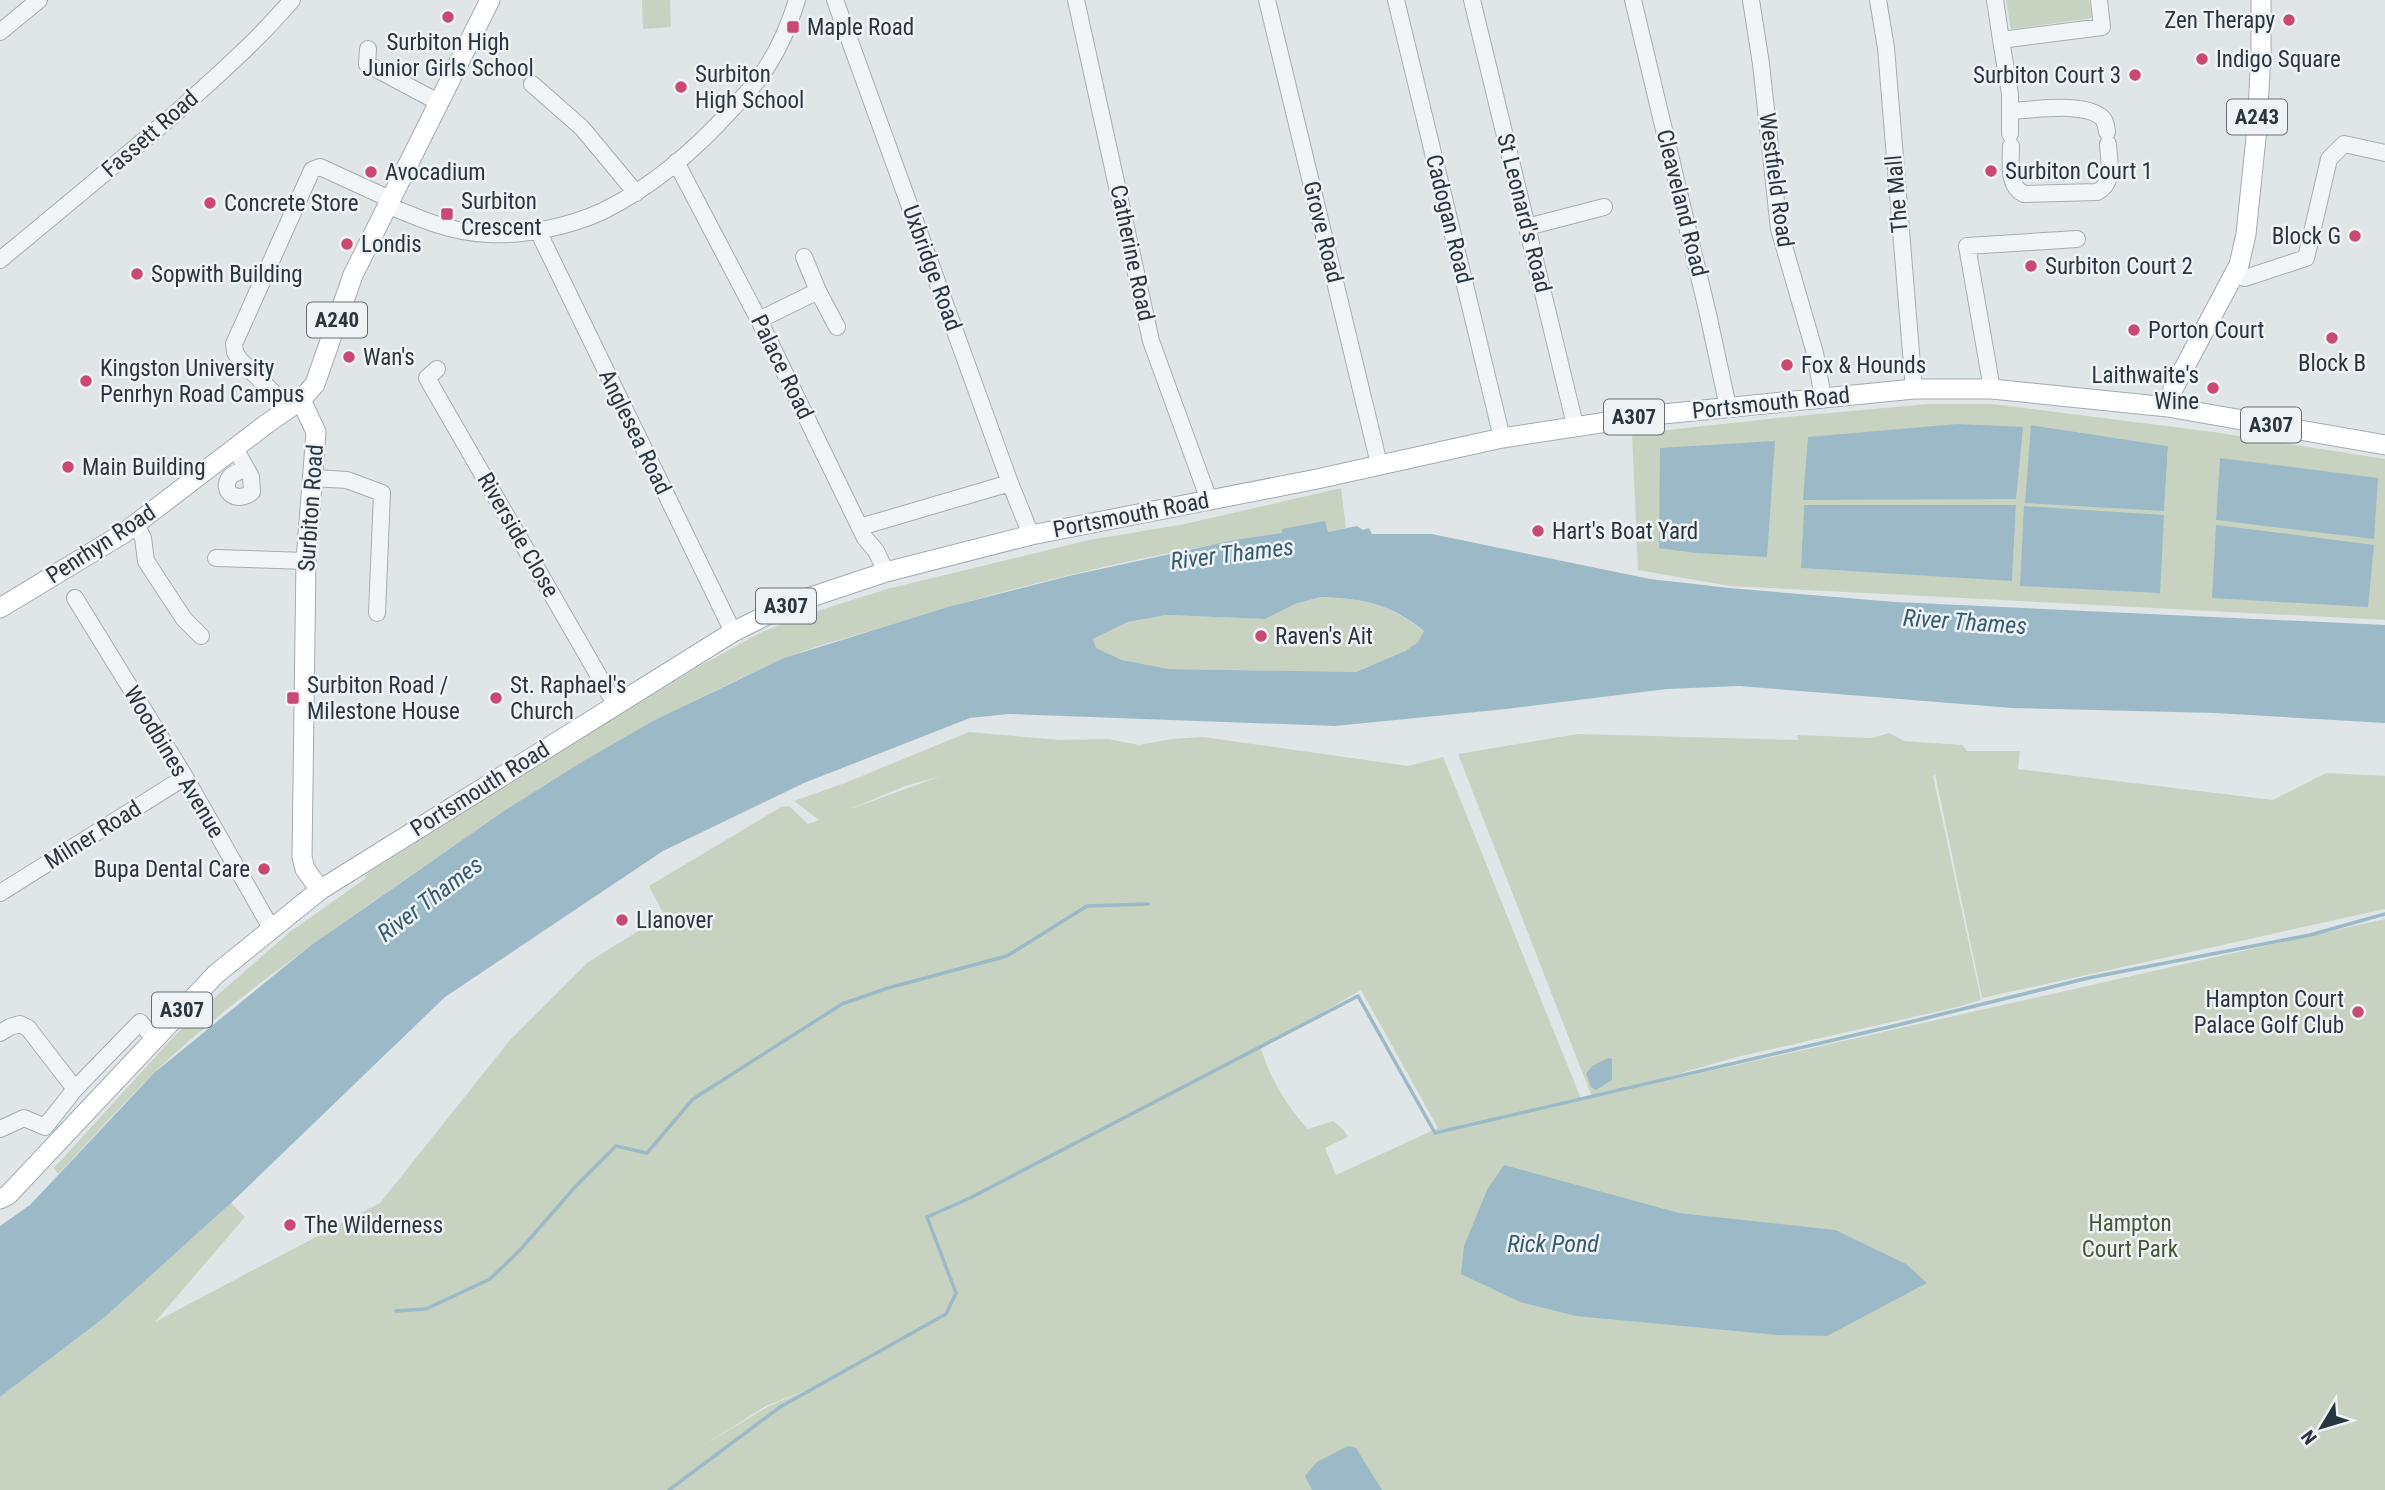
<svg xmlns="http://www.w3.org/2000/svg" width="2385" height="1490" viewBox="0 0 2385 1490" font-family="'Roboto Condensed',sans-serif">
<rect width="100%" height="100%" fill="#e0e5e8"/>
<!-- green -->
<path fill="#c8d2c1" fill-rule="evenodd" d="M642 0H670L671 27 643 29Z
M2006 0H2089L2092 18 2011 29Z
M1928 404H1992L2213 432 2385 459V620L1730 586 1638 570 1632 434 1797 416ZM2031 425 2168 446 2164 511ZM2221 458 2284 468 2374 538 2216 520ZM1804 505H2016L2012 580 1801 568Z
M1341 488 1346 528 1327 532 1325 522 1282 530 1283 533C1150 553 1017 585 890 625 854 636 816 645 781 660 646 718 524 797 403 881 318 940 231 1000 156 1071 122 1104 90 1140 58 1174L54 1168 210 997 213 999 290 932 366 878 365 875 547 759 698 667 762 632 805 615 887 589 1089 540 1185 524Z
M1322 597C1367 599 1387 604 1424 631L1418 642 1405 651 1356 672 1169 669 1122 660 1096 648 1093 639 1128 622 1166 615 1265 619 1295 604Z
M969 732 1060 740 1108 739 1139 745 1172 739 1203 737 1408 766 1443 757 1582 1101 1592 1097 1458 754 1577 734 1798 740 1797 735 1872 738 1889 733 1904 741 1962 745 1967 751H2020L2018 769 2273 800 2326 773 2385 776V909L1982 998 1935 774 1933 776 1981 1000 1957 1007 1737 1057 1612 1093 2385 919V1490H0V1397L105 1317 231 1203 245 1217 155 1322 380 1203 510 1040 587 963 664 915 649 886 781 807 789 806 808 824 819 820 794 801 845 783ZM941 776 845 811 905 786ZM1361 990 1438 1128 1336 1175 1325 1148 1348 1137 1343 1129 1333 1121 1308 1129C1288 1108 1269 1077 1261 1048ZM837 1378 769 1406 704 1445 766 1406Z"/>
<!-- water -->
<path fill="#9cb9c7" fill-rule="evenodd" d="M1957 424 2023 427 2016 499 1803 500 1808 437Z
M2031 425 2168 446 2164 511 2025 503Z
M1775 441 1767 557 1696 553 1659 548 1660 448Z
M2220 458 2378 478 2374 539 2216 520Z
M1804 505H2016L2012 581 1801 568Z
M2024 506 2164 515 2160 593 2020 586Z
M1325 521 1328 532 1357 526 1363 530 1369 528 1372 534H1432L1650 579 1729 588 1895 602 2385 625V723L2216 713 2012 708 1739 686 1667 689 1506 709 1335 726 1008 714 970 718 804 783 663 851 445 997 231 1203 105 1317 0 1397V1226L30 1205 154 1073 310 946 504 811 582 762 653 721 784 658 948 607 1073 575 1235 540 1282 533V529ZM1321 597C1362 598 1391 604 1424 631L1418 642 1405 651 1356 672 1169 669 1122 660 1096 648 1093 639 1128 622 1166 615 1265 619 1295 604Z
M2216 525 2374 545 2368 607 2212 598Z
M1608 1058 1612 1059V1080L1596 1090 1591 1087 1586 1074 1592 1066Z
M1504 1165 1679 1213 1835 1230 1906 1264 1927 1283 1827 1336 1778 1335 1576 1316 1520 1302 1461 1274 1464 1246 1487 1190Z
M1348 1446 1356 1448 1382 1490H1312L1305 1476 1317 1462Z"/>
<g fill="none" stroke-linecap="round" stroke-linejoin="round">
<!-- stream -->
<path stroke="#9cb9c7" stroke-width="3.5" d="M396 1311 426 1309 490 1279 520 1250 575 1187 616 1146 647 1153 693 1099 842 1004 888 988 1007 956 1087 906 1148 904
M669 1490 780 1407 946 1314 956 1293 927 1217 970 1198 1358 996 1435 1133 1902 1024 2088 978 2310 935 2385 914"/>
<!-- minor casing -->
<g stroke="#a5adb2" stroke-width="18">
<path id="minor" d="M835 0 1010 483 1031 535
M1076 0 1151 341 1209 500
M1267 0 1379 464
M1396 0 1502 438
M1472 0 1575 425
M1633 0 1708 314 1728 407
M1751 0 1761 64 1779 229 1815 353 1823 398
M1878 0 1886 48 1914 389
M1995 0 2001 40 2102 27 2099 0
M0 32 39 0
M2001 40 2010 94V134
M368 49 367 64 438 102
M532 84 582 128 636 193
M2010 111C2034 110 2081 102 2100 116 2106 120 2106 126 2107 132
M2011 146C2011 163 2007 186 2024 194L2097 192C2115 183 2109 162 2108 144
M676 162 759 320 865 538 876 551 886 572
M387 205C420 219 453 233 489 234 525 236 571 226 603 211 652 187 696 149 732 109 742 98 752 88 760 77 776 55 789 26 797 0
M1527 227 1604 207
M538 231 733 632
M804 257 818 291
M0 260C59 211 119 162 177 112 217 76 257 41 292 0
M2233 275 2245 278 2306 258 2329 159 2344 144 2385 153
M759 320 818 291 837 327
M437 369 427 378 615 704
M1992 389 1967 246 2077 239
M290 409 240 360 235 352 234 344 312 170 320 167 390 199
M235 448 251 477 252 492C238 504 219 492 230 477 233 473 241 471 246 468
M314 478 347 480 382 493 377 613
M136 525 143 538 146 561 184 619 201 636
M860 527 1010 483
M216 558 306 561
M75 598 185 777 271 928
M0 893 185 777
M0 1033 10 1027 20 1024 28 1028 75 1089
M45 1127 75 1089 140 1022 154 1039
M0 1129 24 1118 45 1127"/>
</g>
<!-- major casing -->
<g stroke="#a0abb4" stroke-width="21">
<path id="major" d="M301 400 316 432 306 561 302 857 305 869 320 890
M2168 407 2173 389 2239 265 2246 234 2257 128 2261 53V0
M0 608 124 533 265 425 301 400 315 384 353 275 490 0
M0 1199 8 1195 216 974 320 890 733 632 787 605 886 572 1031 535 1317 479 1502 438 1653 415 1914 389H1992L2168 407 2385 445"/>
</g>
<!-- minor -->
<use href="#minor" stroke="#f2f5f7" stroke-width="16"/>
<!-- major -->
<use href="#major" stroke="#fff" stroke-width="19"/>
</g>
<!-- markers -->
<g fill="#c94973" stroke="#eff3f6" stroke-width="2.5">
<circle cx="448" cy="17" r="7"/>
<circle cx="2289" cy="20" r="7"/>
<rect x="786" y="20" width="14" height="14" rx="3.5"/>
<circle cx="2202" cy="59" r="7"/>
<circle cx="2135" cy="75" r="7"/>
<circle cx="681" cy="87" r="7"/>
<circle cx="1991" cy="171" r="7"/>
<circle cx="371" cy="172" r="7"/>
<circle cx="210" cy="203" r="7"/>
<rect x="440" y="207" width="14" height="14" rx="3.5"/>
<circle cx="2355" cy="236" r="7"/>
<circle cx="347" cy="244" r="7"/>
<circle cx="2031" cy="266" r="7"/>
<circle cx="137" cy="274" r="7"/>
<circle cx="2134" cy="330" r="7"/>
<circle cx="2332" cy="338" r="7"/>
<circle cx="349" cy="357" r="7"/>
<circle cx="1787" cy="365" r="7"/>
<circle cx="86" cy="381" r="7"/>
<circle cx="2213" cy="388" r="7"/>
<circle cx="68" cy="467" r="7"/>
<circle cx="1538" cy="531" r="7"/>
<circle cx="1261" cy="636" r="7"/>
<rect x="286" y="691" width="14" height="14" rx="3.5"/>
<circle cx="496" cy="698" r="7"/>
<circle cx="264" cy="869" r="7"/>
<circle cx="622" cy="920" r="7"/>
<circle cx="2358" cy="1012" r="7"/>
<circle cx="290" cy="1225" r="7"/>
</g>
<g text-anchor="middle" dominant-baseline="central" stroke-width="5" stroke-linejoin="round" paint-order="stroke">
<!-- shield labels -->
<g fill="#eff3f6" stroke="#646e76" stroke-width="2">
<rect x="2227" y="99.5" width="60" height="35" rx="5"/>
<rect x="307" y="302.5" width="60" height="35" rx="5"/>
<rect x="1604" y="399.5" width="60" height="35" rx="5"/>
<rect x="2241" y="407.5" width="60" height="35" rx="5"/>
<rect x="756" y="588.5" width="60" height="35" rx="5"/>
<rect x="152" y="992.5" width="60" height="35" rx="5"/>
</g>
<g font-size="21" font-weight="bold" fill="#29353f">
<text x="2257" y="117">A243</text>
<text x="337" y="320">A240</text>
<text x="1634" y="417">A307</text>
<text x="2271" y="425">A307</text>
<text x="786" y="606">A307</text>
<text x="182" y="1010">A307</text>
</g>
<!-- poi labels -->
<g font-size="23" fill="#29353f" stroke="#eff3f6" text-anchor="start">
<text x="2275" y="20" text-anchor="end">Zen Therapy</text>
<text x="807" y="27">Maple Road</text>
<text x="448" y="42" text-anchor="middle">Surbiton High<tspan x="448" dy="26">Junior Girls School</tspan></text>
<text x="2216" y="59">Indigo Square</text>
<text x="695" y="74">Surbiton<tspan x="695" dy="26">High School</tspan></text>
<text x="2121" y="75" text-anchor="end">Surbiton Court 3</text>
<text x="2005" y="171">Surbiton Court 1</text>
<text x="385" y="172">Avocadium</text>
<text x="461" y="201">Surbiton<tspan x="461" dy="26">Crescent</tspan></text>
<text x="224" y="203">Concrete Store</text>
<text x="2341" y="236" text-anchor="end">Block G</text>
<text x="361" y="244">Londis</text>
<text x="2045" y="266">Surbiton Court 2</text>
<text x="151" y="274">Sopwith Building</text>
<text x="2148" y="330">Porton Court</text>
<text x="363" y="357">Wan's</text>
<text x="2332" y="363" text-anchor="middle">Block B</text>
<text x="1801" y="365">Fox &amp; Hounds</text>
<text x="100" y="368">Kingston University<tspan x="100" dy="26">Penrhyn Road Campus</tspan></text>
<text x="2199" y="375" text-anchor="end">Laithwaite's<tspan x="2199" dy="26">Wine</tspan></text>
<text x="82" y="467">Main Building</text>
<text x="1552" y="531">Hart's Boat Yard</text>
<text x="1275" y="636">Raven's Ait</text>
<text x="307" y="685">Surbiton Road /<tspan x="307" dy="26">Milestone House</tspan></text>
<text x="510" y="685">St. Raphael's<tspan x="510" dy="26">Church</tspan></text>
<text x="250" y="869" text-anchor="end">Bupa Dental Care</text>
<text x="636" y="920">Llanover</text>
<text x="2344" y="999" text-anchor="end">Hampton Court<tspan x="2344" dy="26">Palace Golf Club</tspan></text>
<text x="304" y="1225">The Wilderness</text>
</g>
<!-- street labels -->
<g font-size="23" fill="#29353f" stroke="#eff3f6">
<text transform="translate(150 134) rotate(-41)">Fassett Road</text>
<text transform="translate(1776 180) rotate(82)">Westfield Road</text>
<text transform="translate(1897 194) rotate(-95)">The Mall</text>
<text transform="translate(1682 203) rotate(76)">Cleaveland Road</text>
<text transform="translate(1524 213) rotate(76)">St Leonard's Road</text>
<text transform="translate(1449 219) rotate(76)">Cadogan Road</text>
<text transform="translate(1323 232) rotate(76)">Grove Road</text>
<text transform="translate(1132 253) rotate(78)">Catherine Road</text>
<text transform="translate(932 268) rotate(70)">Uxbridge Road</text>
<text transform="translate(782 367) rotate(64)">Palace Road</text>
<text transform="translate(1771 403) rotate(-6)">Portsmouth Road</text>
<text transform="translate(635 432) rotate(64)">Anglesea Road</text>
<text transform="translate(311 508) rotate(-86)">Surbiton Road</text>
<text transform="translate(1131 515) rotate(-11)">Portsmouth Road</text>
<text transform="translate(518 535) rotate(60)">Riverside Close</text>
<text transform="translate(101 544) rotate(-33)">Penrhyn Road</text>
<text transform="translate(174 762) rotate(59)">Woodbines Avenue</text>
<text transform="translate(480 789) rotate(-32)">Portsmouth Road</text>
<text transform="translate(93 835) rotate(-32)">Milner Road</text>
</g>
<!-- park labels -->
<g font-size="23" fill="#445a37" stroke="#eff3f6">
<text x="2130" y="1223">Hampton<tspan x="2130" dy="26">Court Park</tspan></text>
</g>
<!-- water labels -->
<g font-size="24" font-style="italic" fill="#355b71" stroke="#eff3f6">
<text transform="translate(1232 554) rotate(-7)">River Thames</text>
<text transform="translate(1965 622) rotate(4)">River Thames</text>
<text transform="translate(430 899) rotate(-37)">River Thames</text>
<text x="1553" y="1244">Rick Pond</text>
</g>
</g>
<!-- north arrow -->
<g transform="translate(2322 1427) rotate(232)" stroke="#eff3f6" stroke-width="5" paint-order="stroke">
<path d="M0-5L12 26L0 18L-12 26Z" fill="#29353f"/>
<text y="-10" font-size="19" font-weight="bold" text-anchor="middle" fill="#29353f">N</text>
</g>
</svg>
